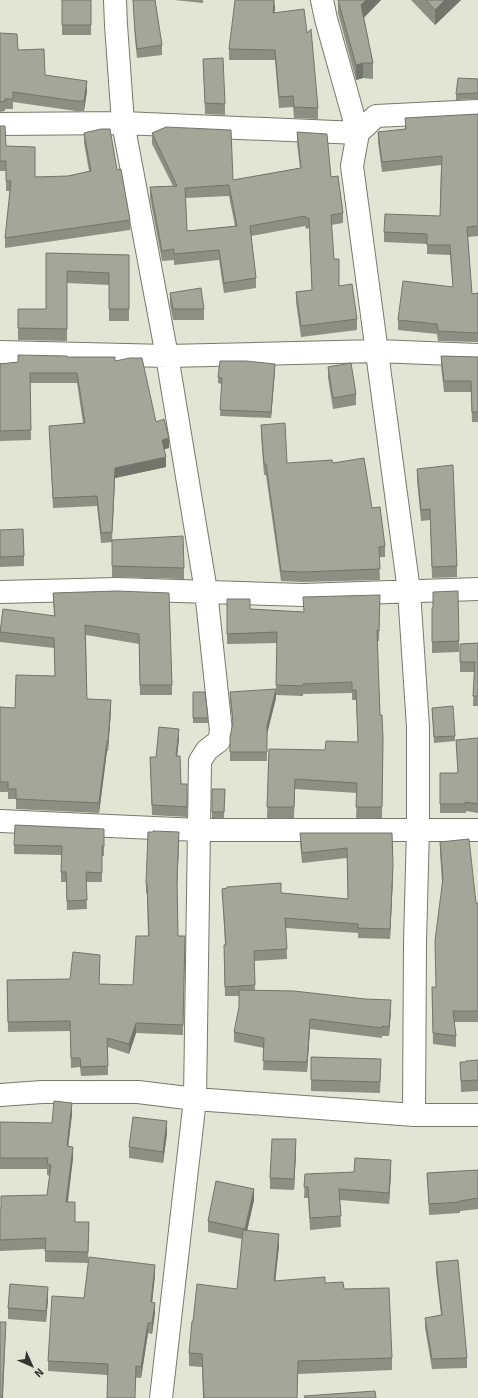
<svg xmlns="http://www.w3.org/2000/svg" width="478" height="1398" viewBox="0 0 478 1398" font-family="Signika,sans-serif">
<rect width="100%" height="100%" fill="#e1e5d4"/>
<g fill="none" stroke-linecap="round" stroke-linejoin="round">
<!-- minor casing -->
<g stroke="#777a6a" stroke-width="24">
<path id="minor" d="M115 0 116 25 123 123 167 356 206 591 221 731 219 741 207 750 200 761 195 1099 161 1398
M0 124 123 123 358 133 326 19 322 0
M0 352 167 356 377 351 478 355
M0 592 117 589 303 595 478 589
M0 821 198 830H478
M0 1095 42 1092H138L195 1099 414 1115H478
M414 1115 415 942 418 829V727L409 591 352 166 358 133 376 116 478 111"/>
</g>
<!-- minor -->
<use href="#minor" stroke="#fff" stroke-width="22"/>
</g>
<!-- wall -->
<path fill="#8c9082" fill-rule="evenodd" d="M62 0H91V35H62Z
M133 0H155L162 45V55L137 58 135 40Z
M174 0H203V3Z
M338 0H381L364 18 373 63V79L363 78 356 80 338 13Z
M411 0H461L435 25Z
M275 8 274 13 318 108V119L294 118 293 107 279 108 275 60H229V49Z
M0 33 45 75 87 91 84 111H76L13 102V109H5V111L0 112Z
M203 59 225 104V115L205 114Z
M478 79V99L456 100V94Z
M478 114V236L468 237 472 294 478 293V342L438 341 437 334 398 330V320L453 287 450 255 427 254V244L384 242V232L440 216 441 165 382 172 378 142V132L405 129V118Z
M0 126 6 146 35 177 68 176 89 171 84 143V133L117 170 130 220V230L5 248V238L10 191H6V171H0Z
M297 132 331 177 343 213V223L331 225 334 259 339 286 357 319V330L301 337 296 302V292L312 290 309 228 306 229 305 226 251 236 256 278V288L224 293 219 260 174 265V260L162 261 150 198V187L173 186 152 144V133L233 180 300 168 297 143ZM229 196 235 226 187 231 186 198Z
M46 253 129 255V321H109V285L67 283V341L18 340V309H46Z
M170 293 204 309V320H173L170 304Z
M441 356 478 357V422H472L471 392H444L441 366Z
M67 357 115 361 156 422 169 448 164 449 166 467 115 478 112 540 184 568V579L112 577V542L101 543 97 506 53 508 49 426 83 423 77 383H30L31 440 0 441V364Z
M328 367 356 394V405L333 409 328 378Z
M275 370 271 418 220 416 222 384 218 383V377Z
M261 425 287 463H333L372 508 385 546V557H379L380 580 303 582 281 581 266 475H264L261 435Z
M417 469 457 566V577L432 578 430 520 421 521 417 480Z
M0 530 24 556V566L0 567Z
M117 591 172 685V695H140L139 644 86 635 87 699 111 710 108 751H107L99 813 16 809V799H8V792H0V707L15 708 55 676 54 648 0 642V632L54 616 53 593Z
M433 592 459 641V652L432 653V619L433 608Z
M380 595 379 641H377L380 715 383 739 382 818H356L357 793 295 789 294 818H267L269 749 325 750 358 742 356 700H352V693L303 694V696L276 695 277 643 227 644V599L250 609 303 612Z
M478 643V706H473L474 672H460V644Z
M193 692 208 718V723H193Z
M230 692 276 698 267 734V761H230V737L233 724 230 700Z
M432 708 455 736V741L434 743Z
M478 738V813L466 811V813H440V773H458L456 740Z
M179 739 177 756 181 784H187V817L152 815 150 757H156Z
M212 789H225L224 818H212Z
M300 833H392L393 875 390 939 358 938V933L286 928 287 959 254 961 255 990 391 1010 389 1036H382V1038L310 1029 307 1072 263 1070 264 1048 234 1042V1032L239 1007V996H225L224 955 225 945 222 889 281 893 348 899 347 858 302 863 300 842Z
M104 838V856H102V882H86L87 909 67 910 66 882H61V855L14 854V845Z
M179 842 177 885 178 936H185L183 1035 136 1033 129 1054 108 1047V1075L81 1076 80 1067 71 1068 70 1031 8 1032 7 980 70 979 100 965 99 984 133 985 148 936 147 893H146V884Z
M440 842 476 903H478V1022H454L456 1036V1047L433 1044 432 987H436L442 883 440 853Z
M311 1057 381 1059 380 1093 311 1091Z
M478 1060V1091L461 1092 460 1062H466Z
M72 1114 68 1147 73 1158 68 1202 75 1222H89L88 1263 45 1262V1249L0 1251V1208L47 1195 50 1176 47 1175V1169H0V1122L52 1123Z
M167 1133 163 1163 129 1158V1147Z
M296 1151 294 1190 270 1189V1178Z
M478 1170V1209L460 1211V1213L429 1215 427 1173Z
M391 1172 389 1204 340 1200 341 1227 310 1230 308 1198H304L305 1174Z
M254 1200 247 1231 279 1246 275 1281 325 1283 344 1289 392 1358V1370L298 1374 297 1398H203L202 1367 189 1366V1353L193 1321 237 1289 242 1239 208 1232V1221Z
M436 1262 467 1358V1368L432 1369 425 1328V1318L441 1315 436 1272Z
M155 1275 152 1302 155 1313 152 1334 148 1333 141 1378 107 1375 48 1371V1361L84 1298Z
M48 1299 46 1322 8 1319V1308Z"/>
<!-- shaded-wall -->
<path fill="#72756a" d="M275 0V8L273 24V13Z
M366 0H381L361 20V5Z
M445 0H461L435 25V10Z
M363 63V78L356 80V65Z
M87 81V91L84 111V101Z
M275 364V370L271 418V412Z
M169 438V448L162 450V440Z
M166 457V467L115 478 112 542 115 468Z
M276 689V698L267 734V761V726Z
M111 700V710L108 751V741Z
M179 729V739L176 766V756Z
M107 741V751L99 813V803Z
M179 832V842L177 888V879Z
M393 865V875L390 939V929Z
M391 1000V1010L389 1036V1027Z
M310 1019V1029L307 1072V1062Z
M136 1023V1033L129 1054V1044Z
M72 1103V1114L67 1157V1146Z
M167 1121V1133L163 1163V1152Z
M296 1139V1151L294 1190V1179Z
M73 1147V1158L66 1213V1202Z
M391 1160V1172L389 1204V1193Z
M254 1189V1200L245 1240V1229Z
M279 1234V1246L274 1293V1281Z
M155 1265V1275L151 1313V1302Z
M48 1287V1299L46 1322V1311Z
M155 1303V1313L152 1334V1323Z
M6 1322 3 1398H2Z
M148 1323V1333L141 1378V1367Z"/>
<!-- building -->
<path fill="#a3a797" stroke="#72756a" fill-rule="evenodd" d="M62 0H91V25H62Z
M133 0H155L162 45 137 49 135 31Z
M235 0H274L273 13 304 9 307 33 311 29 318 108 294 107 293 96 279 97 275 50 229 49Z
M338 0H366L361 5 373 63H363L356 65Z
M426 0H445L435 10Z
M0 33 17 34 18 50 44 49 45 75 87 81 84 101H76L13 92V99H5V101L0 102Z
M223 58 225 104 205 103 203 59Z
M458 78 478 79V93L456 94Z
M478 114V226L467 227 472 294 478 293V333L438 331 437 324 398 320 403 281 453 287 450 245H427V234L384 232 385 214 440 216 442 156 382 162 378 132 406 129 405 118Z
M0 126H5L6 146 35 147V177L68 176 91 171 84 133 101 129H110L117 170 121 169 130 220 5 238 11 181H6V161H0Z
M166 127 231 130 233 180 301 168 297 132 327 134 331 177 338 176 343 213 331 215 334 259H339V286L352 284 357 319 301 326 296 292 312 290 309 218H306L305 216 250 226 256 278 224 283 219 250 174 254V249L162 251 150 187 177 186 152 133ZM229 185 237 226 187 231 185 188Z
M46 253 129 255V309H109V273L67 271V329L18 328V309H46Z
M201 288 204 309H173L170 293Z
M18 355 67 356V357H115V361L130 358H142L156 422 164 419 169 438 162 440 166 457 115 468 112 532 101 533 97 496 53 498 49 426 85 423 77 373H30L31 430 0 431V364L18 362Z
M441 356 478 357V412H472L471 381H444Z
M220 361H246L275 364 271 412 220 410 222 378 218 377Z
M351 363 356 394 333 398 328 367Z
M285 423 287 463 332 460 333 463 364 458 372 508 380 507 385 546 379 547 380 569 303 572 281 571 266 464H264L261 425Z
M453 465 457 566 432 567 430 509 421 510 417 469Z
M23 529 24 556 0 557V530Z
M183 536 184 568 112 566V540Z
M117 591 169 593 172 685H140L139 634 85 625 87 699 111 700 108 741H107L99 803 16 799V789H8V782H0V707L15 708 16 675 55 676 54 638 0 632 3 609 55 616 53 593Z
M458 591 459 641 432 642V608L433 607V592Z
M380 595 379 631 377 630 380 715H382L383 739 382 807H356L357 783 295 779 294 807H267L269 749 325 750 326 741 358 742 356 690H352V682L303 684V686L276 685 277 632 227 634V599H250V609L304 612 303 597Z
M478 643V696H473L475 662H460V644Z
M276 689 267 726V752H230V737L233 722 230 692Z
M193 692H205L208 718H193Z
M453 706 455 736 434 737 432 708Z
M159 727 179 729 176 756H180L181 784H187V807L152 805 150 757H156Z
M478 738V804L465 802 466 804H440V773H458L456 740Z
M212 789H225L224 812H212Z
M15 825 104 829V847L102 846V873L86 872 87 900 67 901 66 872H61L62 846 14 845Z
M153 831 179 832 177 879 178 936H185L183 1025 136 1023 129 1044 107 1038 108 1066 81 1067 80 1058H71L70 1021 8 1022 7 980 70 979 73 952 100 955 99 984 133 985 136 936H149L147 884H146L148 832H153Z
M300 833H392L393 865 390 929 358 928V924L285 918 287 949 254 951 255 985 225 987 224 945H226L222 889 227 888V887L281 883V893L348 899 347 848 302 853Z
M469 839 476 903H478V1011H453L456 1036 433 1033 432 987H436L435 941 443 878 440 842Z
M239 990 294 991 365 999 391 1000 389 1027 382 1026V1028L310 1019 307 1062 263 1061 264 1038 234 1032 239 1007Z
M311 1057 381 1059 380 1082 311 1080Z
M478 1060V1080L461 1081 460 1062H466V1061Z
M54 1101 72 1103 67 1146 73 1147 66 1202H75V1222H89L88 1252 45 1251 46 1238 0 1240V1208H1V1196L47 1195 51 1165 47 1164 48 1158H0V1122L52 1123Z
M133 1117 167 1121 163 1152 129 1147Z
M272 1139H296L294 1179 270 1178Z
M355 1158 391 1160 389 1193 339 1189 341 1216 310 1218 308 1187H304L305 1174 354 1172Z
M478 1170V1198L460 1201V1202L429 1204 427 1173Z
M216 1181 254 1189 245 1229 208 1221Z
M243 1230 279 1234 274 1281 325 1277V1283L343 1282 344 1289 389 1288 392 1358 298 1361 297 1398H204L202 1354 189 1353 192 1321H193L197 1284 237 1289Z
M89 1257 155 1265 151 1302 155 1303 152 1323H148L141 1367 136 1366 135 1398H107L108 1364 48 1361 52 1296 84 1298Z
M458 1260 467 1358 432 1359 425 1318 442 1315 436 1262Z
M10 1284 48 1287 46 1311 8 1308Z
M0 1322H6L2 1398H0Z
M375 1391 376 1398H305L304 1396Z"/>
<!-- north arrow -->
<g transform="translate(32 1366) rotate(135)" stroke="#e1e5d4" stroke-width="3" paint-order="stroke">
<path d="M0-3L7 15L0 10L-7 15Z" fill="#34362f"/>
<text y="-6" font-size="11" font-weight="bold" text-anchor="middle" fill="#34362f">N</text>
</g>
</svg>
